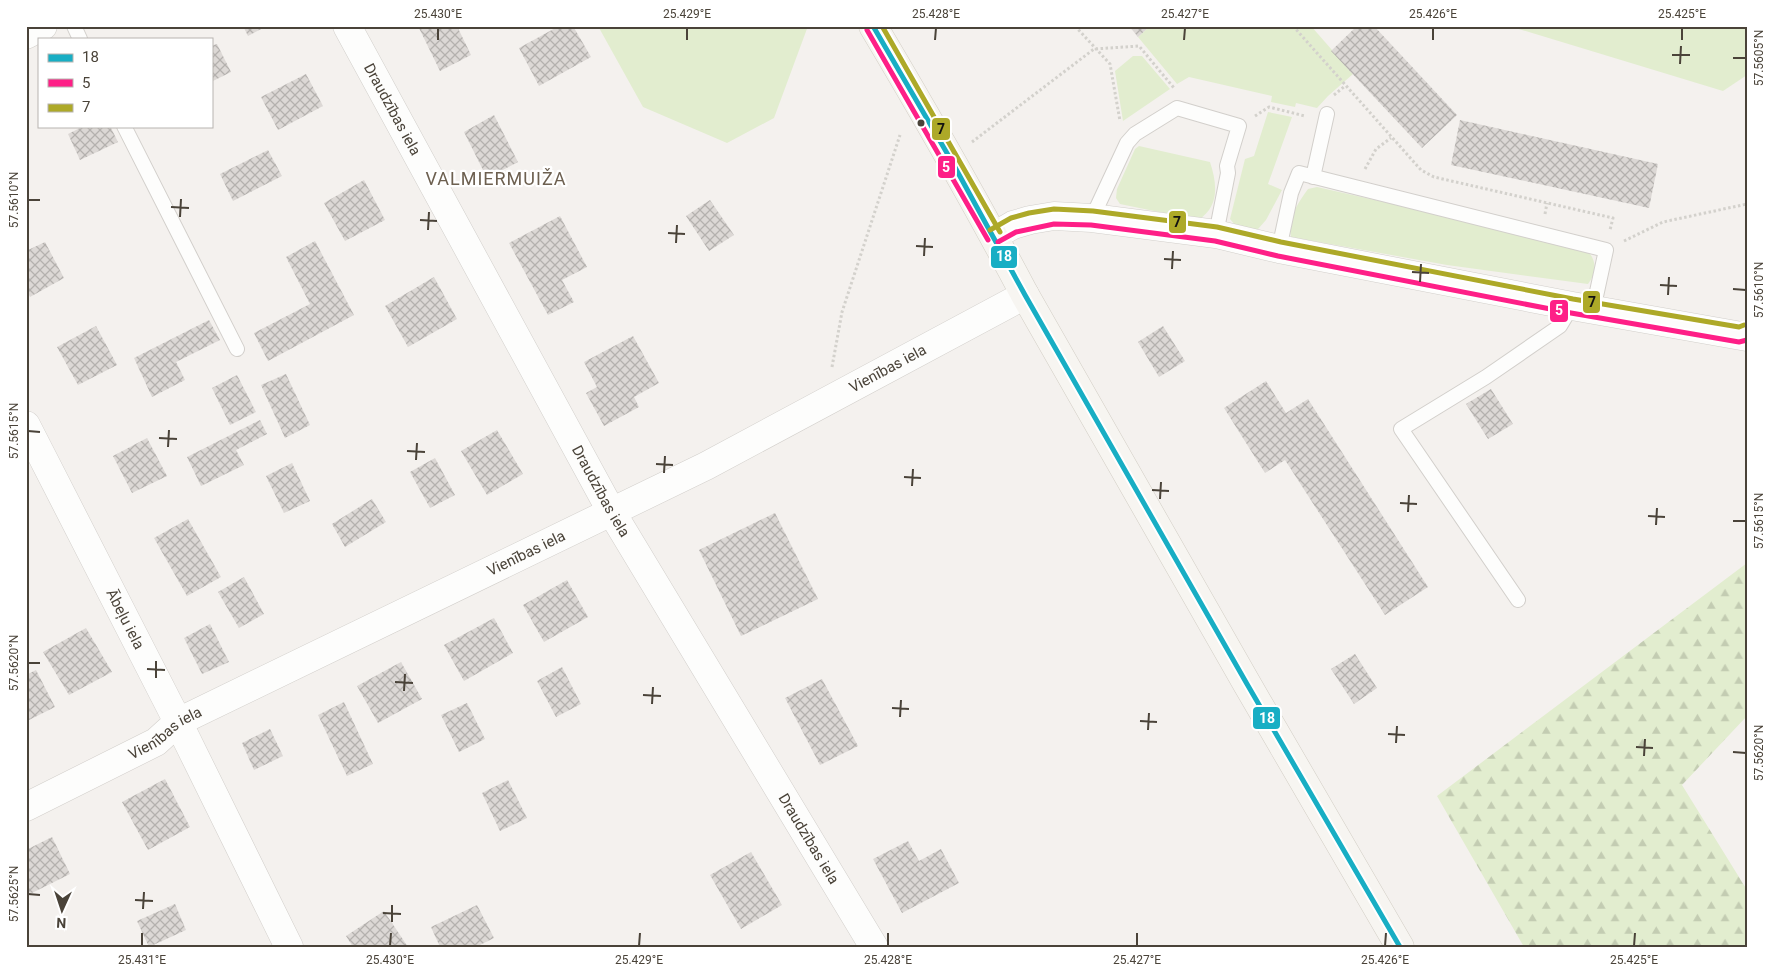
<svg xmlns="http://www.w3.org/2000/svg" width="1773" height="973" viewBox="0 0 1773 973" font-family="Roboto,sans-serif">
<defs>
<pattern id="forest-firs" width="22" height="20" patternUnits="userSpaceOnUse" patternTransform="scale(1.25)"><rect width="22" height="20" fill="#e2edcf"/><path d="M5 1l3.5 6h-7zM16 11l3.5 6h-7z" fill="#c3ccb2"/></pattern>
<pattern id="building-cross-hatch" width="8" height="8" patternUnits="userSpaceOnUse" patternTransform="scale(1.25)"><rect width="8" height="8" fill="#dcd8d5"/><path d="M0 0l8 8M0 8l8-8" fill="none" stroke="#b4b1ae"/></pattern>
</defs>
<rect width="100%" height="100%" fill="#f4f1ee"/>
<!-- green -->
<path fill="#e2edcf" d="M598 26H808L774 118 727 143 643 107Z
M1150 26H1311L1353 74 1328 96 1317 108 1296 103 1295 107 1271 102 1272 96 1189 77 1177 84 1138 37Z
M1509 26H1747V75L1723 91Z
M1133 56H1142L1170 89 1123 121 1115 71Z
M1268 112 1292 117 1268 184 1282 190 1266 220 1258 229C1245 230 1238 230 1230 219L1245 159 1254 156Z
M1139 146 1210 162C1217 183 1220 207 1198 220L1120 204 1116 198 1117 189 1135 149Z
M1317 187 1580 246C1596 254 1599 270 1588 284L1447 265 1291 237C1287 219 1298 203 1308 189Z"/>
<!-- forest -->
<path fill="url(#forest-firs)" d="M1747 563V716L1682 785 1747 890V947H1524L1437 796Z"/>
<!-- building -->
<path fill="url(#building-cross-hatch)" d="M243 26H267L248 36Z
M418 26H457L471 55 440 71Z
M559 26H573L591 57 539 86 519 48Z
M1129 26H1150L1138 37Z
M1357 26H1374L1457 115 1422 148 1331 51Z
M217 44 231 72 211 82V46Z
M306 74 323 106 278 130 261 97Z
M494 115 518 162 487 178 464 132Z
M1460 120 1658 164 1649 208 1451 165Z
M84 126H110L118 142 80 160 68 134Z
M268 150 282 176 233 201 220 174Z
M364 180 385 220 345 241 324 203Z
M710 200 734 235 709 251 686 216Z
M560 216 587 267 562 280 574 302 548 315 509 243Z
M315 241 354 315 268 361 254 333 310 304 286 257Z
M45 242 64 278 30 297 26 289V251Z
M434 277 457 319 408 347 385 306Z
M209 320 220 340 176 362 185 380 152 397 134 358Z
M96 326 117 365 78 385 57 347Z
M1163 326 1185 361 1159 377 1138 342Z
M633 336 659 383 634 397 639 407 604 426 586 393 597 387 584 362Z
M286 374 310 425 285 438 261 385Z
M237 375 256 412 230 425 212 388Z
M1266 381 1286 413 1308 399 1428 587 1385 615 1285 460 1265 473 1224 408Z
M1491 389 1513 424 1488 439 1466 404Z
M260 420 267 434 236 450 244 465 201 486 187 457Z
M497 430 523 474 487 495 461 451Z
M147 438 167 476 132 493 113 456Z
M435 458 455 495 430 508 410 472Z
M292 463 310 501 284 513 266 476Z
M372 499 386 522 345 547 332 524Z
M775 513 818 599 741 636 699 550Z
M188 519 221 577 187 596 154 538Z
M244 577 264 614 239 628 218 592Z
M567 580 588 617 544 642 523 605Z
M494 618 513 653 464 681 444 645Z
M210 624 229 662 202 674 184 638Z
M86 628 112 672 69 695 43 652Z
M1355 654 1377 688 1354 704 1331 669Z
M401 662 422 699 378 723 357 686Z
M562 667 581 704 556 717 537 681Z
M36 670 55 707 29 720 26 715V675Z
M822 679 858 746 820 765 785 698Z
M344 702 373 764 347 776 318 715Z
M467 703 485 739 459 752 441 715Z
M270 729 283 756 254 770 242 743Z
M165 779 190 827 148 850 122 802Z
M508 780 527 818 500 831 482 793Z
M52 837 70 874 26 896V850Z
M908 841 919 861 941 849 959 883 902 913 873 859Z
M751 852 782 905 741 929 710 875Z
M175 904 186 930 149 947 137 921Z
M477 905 494 938 476 947H440L431 927Z
M384 911 408 947H353L346 936Z"/>
<g fill="none" stroke-linecap="round" stroke-linejoin="round">
<!-- service casing -->
<g stroke="#d2cfcb" stroke-width="16">
<path id="service" d="M74 26 80 39
M124 126 237 349
M1313 177 1327 114
M1092 218 1127 143 1135 134 1177 108 1239 126 1227 166 1228 173 1216 234
M1279 249 1291 193 1299 173 1606 250 1593 310
M1518 600 1401 429 1486 377 1560 326 1572 306"/>
</g>
<!-- minor casing -->
<g stroke="#d2cfcb" stroke-width="29">
<g id="minor">
<path id="s1" d="M347 26 611 511 874 947"/>
<path d="M26 35 43 26"/>
<path d="M994 236 1013 225 1030 220 1054 216 1092 218 1216 234 1279 249 1572 306 1747 337"/>
<path id="s2" d="M26 425 178 722 289 947"/>
<path id="s3" d="M26 807 156 742 178 722 706 466 1025 295"/>
</g>
</g>
<!-- secondary casing -->
<g stroke="#d2cec5" stroke-width="29">
<path id="secondary" d="M873 26C926 115 977 204 1025 295L1247 684 1400 947"/>
</g>
<!-- path -->
<path stroke="#d3d1cc" stroke-width="3" stroke-dasharray="2.5 2.5" stroke-linecap="butt" d="M1075 26 1110 64 1120 121
M1293 26 1421 170 1434 177 1613 218 1610 230
M1334 95 1345 86
M1255 116 1269 107 1305 116
M972 142 1094 49 1139 46 1174 88
M1365 169 1376 149 1391 138
M1545 214 1547 203
M1624 241 1663 222 1747 204
M832 367 842 312 900 135"/>
<!-- service -->
<use href="#service" stroke="#fdfdfc" stroke-width="14"/>
<!-- minor -->
<use href="#minor" stroke="#fdfdfc" stroke-width="28"/>
<!-- secondary -->
<use href="#secondary" stroke="#f7f5f1" stroke-width="28"/>
<!-- bus-1 casing -->
<g stroke="#fff" stroke-width="9">
<path id="bus-1" d="M873 26 951 160 1025 295 1247 684 1400 947"/>
</g>
<!-- bus-2 casing -->
<g stroke="#fff" stroke-width="9">
<path id="bus-2" d="M867 30 988 240
M998 242 1016 232 1054 224 1091 225 1215 241 1278 256 1571 313 1739 342 1747 340"/>
</g>
<!-- bus-3 casing -->
<g stroke="#fff" stroke-width="9">
<path id="bus-3" d="M882 26 1000 232
M990 230 1011 218 1029 213 1054 209 1093 211 1217 227 1281 242 1573 299 1739 327 1744 325"/>
</g>
<!-- bus-1 -->
<use href="#bus-1" stroke="#18aec4" stroke-width="5"/>
<!-- bus-2 -->
<use href="#bus-2" stroke="#fe1f87" stroke-width="5"/>
<!-- bus-3 -->
<use href="#bus-3" stroke="#ada928" stroke-width="5"/>
</g>
<!-- ticks -->
<path fill="none" stroke="#4a4339" stroke-width="2" d="M438 40V28M687 40V28M935 40 936 28M1184 40 1185 28M1433 40V28M1682 40V28M1672 55H1690M1733 58H1746M1680 64 1681 46M28 200H40M171 207 189 208M180 217 181 199M420 220 437 221M428 230 429 212M668 233 685 234M676 243 677 225M916 246 933 247M924 256 925 238M1164 259 1181 260M1172 269 1173 251M1412 272 1429 273M1420 282 1421 264M1660 285 1677 286M1733 289 1746 290M1668 295 1669 277M28 431 40 432M159 438 177 439M168 447 169 430M407 451 425 452M416 460 417 443M656 464 673 465M664 473 665 456M904 477 921 478M912 486 913 469M1152 490 1169 491M1160 499 1161 482M1400 503 1417 504M1408 512 1409 495M1648 516 1665 517M1733 521H1746M1656 525 1657 508M28 663H40M147 669 165 670M156 678V661M395 682 413 683M404 691 405 674M643 695 661 696M652 704 653 687M892 708 909 709M900 717 901 700M1140 721 1157 722M1148 730 1149 713M1388 734 1405 735M1396 743 1397 726M1636 747 1653 748M1733 752 1746 753M1644 756 1645 739M28 894 40 895M135 900 153 901M143 909 144 892M383 913 401 914M392 922V905M142 946V933M390 946 391 933M639 946 640 933M888 946V933M1137 946V933M1385 946 1386 933M1634 946 1635 933"/>
<!-- markers -->
<circle fill="#4a4339" stroke="#fff" stroke-width="2" cx="921" cy="123" r="4.5"/>
<g text-anchor="middle" dominant-baseline="central" stroke-width="4.5" stroke-linejoin="round" paint-order="stroke">
<!-- street labels -->
<g font-size="15" fill="#4a4339" stroke="#fff">
<text stroke="none"><textPath href="#s1" startOffset="95">Draudzības iela</textPath></text>
<text stroke="none"><textPath href="#s3" startOffset="968">Vienības iela</textPath></text>
<text stroke="none"><textPath href="#s1" startOffset="530">Draudzības iela</textPath></text>
<text stroke="none"><textPath href="#s3" startOffset="562">Vienības iela</textPath></text>
<text stroke="none"><textPath href="#s2" startOffset="218">Ābeļu iela</textPath></text>
<text stroke="none"><textPath href="#s3" startOffset="158">Vienības iela</textPath></text>
<text stroke="none"><textPath href="#s1" startOffset="935">Draudzības iela</textPath></text>
</g>
<!-- quarter labels -->
<g font-size="18" letter-spacing="1" fill="#6d6050" stroke="#fff">
<text x="496" y="178">VALMIERMUIŽA</text>
</g>
</g>
<g stroke="#fff" stroke-width="2">
<rect x="931" y="117" width="20" height="24" rx="5" fill="#ada928"/>
<rect x="937" y="155" width="19" height="24" rx="5" fill="#fe1f87"/>
<rect x="1168" y="210" width="19" height="24" rx="5" fill="#ada928"/>
<rect x="990" y="245" width="28" height="24" rx="5" fill="#18aec4"/>
<rect x="1582" y="290" width="19" height="24" rx="5" fill="#ada928"/>
<rect x="1549" y="299" width="20" height="24" rx="5" fill="#fe1f87"/>
<rect x="1252" y="706" width="29" height="24" rx="5" fill="#18aec4"/>
</g>
<g font-size="14" text-anchor="middle" font-weight="bold" fill="#fff">
<text x="946" y="172">5</text>
<text x="1004" y="261">18</text>
<text x="1559" y="315">5</text>
<text x="1267" y="723">18</text>
</g>
<g font-size="14" text-anchor="middle" font-weight="bold" fill="#111">
<text x="941" y="134">7</text>
<text x="1177" y="227">7</text>
<text x="1592" y="307">7</text>
</g>
<!-- border -->
<rect width="1773" height="973" fill="none" stroke="#ffffff" stroke-width="55"/>
<!-- legend -->
<rect x="38" y="38" width="175" height="90" fill="#ffffff" stroke="#b7b4b0"/>
<rect x="48" y="54" width="25" height="8" fill="#18aec4" stroke="#b7b4b0"/>
<text x="82" y="62" font-size="15" fill="#4a4339">18</text>
<rect x="48" y="79" width="25" height="8" fill="#fe1f87" stroke="#b7b4b0"/>
<text x="82" y="88" font-size="15" fill="#4a4339">5</text>
<rect x="48" y="104" width="25" height="8" fill="#ada928" stroke="#b7b4b0"/>
<text x="82" y="112" font-size="15" fill="#4a4339">7</text>
<!-- north arrow -->
<g transform="translate(62 910) rotate(183)" stroke="#ffffff" stroke-width="4" paint-order="stroke">
<path d="M0-4L9 19L0 12L-9 19Z" fill="#4a4339"/>
<text y="-8" font-size="14" font-weight="bold" text-anchor="middle" fill="#4a4339">N</text>
</g>
<rect x="28" y="28" width="1718" height="918" fill="none" stroke="#4a4339" stroke-width="2"/>
<g font-size="12" text-anchor="middle" fill="#4a4339">
<text x="438" y="18">25.430°E</text>
<text x="687" y="18">25.429°E</text>
<text x="936" y="18">25.428°E</text>
<text x="1185" y="18">25.427°E</text>
<text x="1433" y="18">25.426°E</text>
<text x="1682" y="18">25.425°E</text>
<text transform="translate(1759 58) rotate(-90)" y="4">57.5605°N</text>
<text transform="translate(14 200) rotate(-90)" y="4">57.5610°N</text>
<text transform="translate(1759 290) rotate(-90)" y="4">57.5610°N</text>
<text transform="translate(14 431) rotate(-90)" y="4">57.5615°N</text>
<text transform="translate(1759 521) rotate(-90)" y="4">57.5615°N</text>
<text transform="translate(14 663) rotate(-90)" y="4">57.5620°N</text>
<text transform="translate(1759 753) rotate(-90)" y="4">57.5620°N</text>
<text transform="translate(14 894) rotate(-90)" y="4">57.5625°N</text>
<text x="142" y="964">25.431°E</text>
<text x="390" y="964">25.430°E</text>
<text x="639" y="964">25.429°E</text>
<text x="888" y="964">25.428°E</text>
<text x="1137" y="964">25.427°E</text>
<text x="1385" y="964">25.426°E</text>
<text x="1634" y="964">25.425°E</text>
</g>
</svg>
